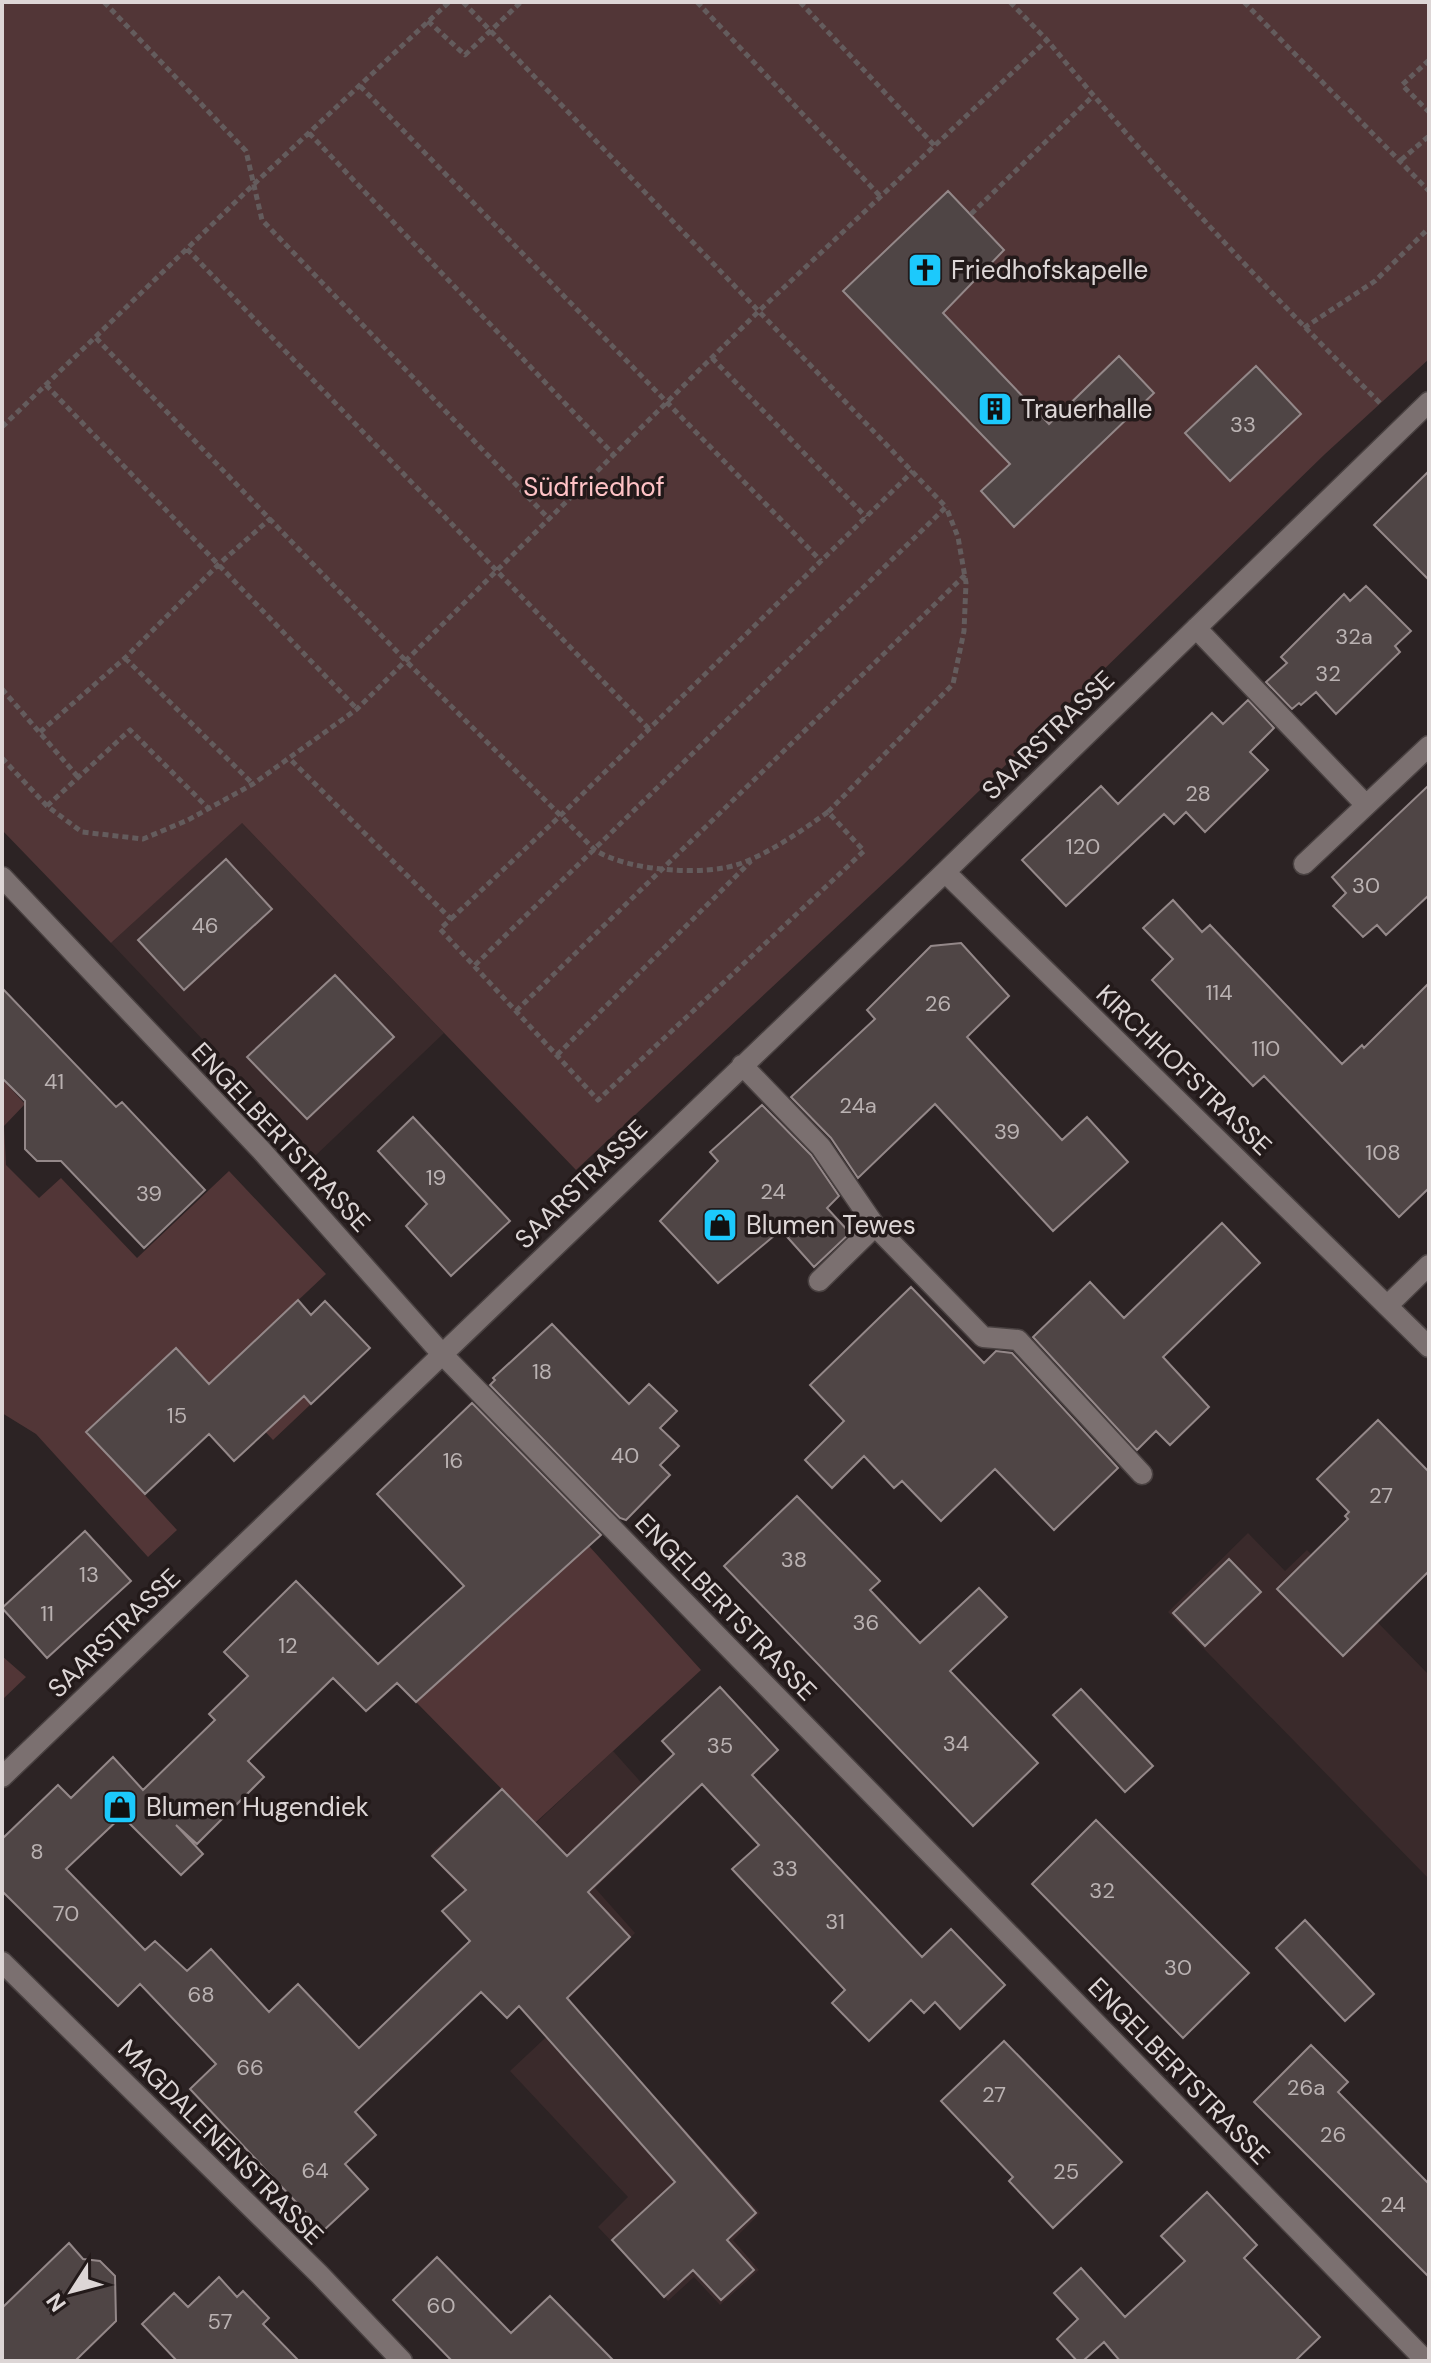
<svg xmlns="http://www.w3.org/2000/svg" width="1431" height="2363" viewBox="0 0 1431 2363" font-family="'DM Sans',sans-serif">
<rect width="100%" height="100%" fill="#2c2324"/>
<!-- built -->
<path fill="#3a2a2b" d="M241 822 444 1033 314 1157 111 943Z
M1248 1533 1285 1571 1307 1550 1429 1675 1428 1878 1168 1612Z
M613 1751 671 1816 595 1888 635 1933 564 2003 430 1854 502 1789 536 1823Z
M576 2009 760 2213 733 2240 759 2270 720 2305 694 2277 668 2301 598 2227 628 2197 510 2071Z"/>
<!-- green -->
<path fill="#523637" d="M2 2H1429V359L1325 454 903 865 576 1170 242 823 111 943 2 830Z
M2 1079 25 1104 4 1126 6 1165 39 1198 61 1178 137 1258 229 1171 326 1274 253 1343 311 1404 273 1440 229 1393 223 1398 176 1348 87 1432 177 1530 148 1557 36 1434 2 1413Z
M589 1546 701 1670 535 1823 416 1702Z
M2 1656 26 1677 3 1699 2 1698Z"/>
<!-- building -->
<path fill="#4f4545" stroke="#948889" stroke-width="2" d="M948 191 1004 250 943 313 1049 424 1119 356 1154 393 1014 527 981 491 1010 464 843 291Z
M1256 366 1301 414 1230 481 1185 433Z
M1429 471V580L1374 525Z
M1366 586 1411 631 1395 646 1400 652 1336 714 1316 692 1301 705 1299 703 1292 709 1266 682 1287 663 1281 657 1344 594 1350 601Z
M1248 700 1274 728 1250 752 1268 770 1205 832 1186 812 1174 824 1164 814 1066 906 1022 860 1101 786 1118 804 1212 713 1223 724Z
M1429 785V895L1386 935 1377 925 1363 937 1333 906 1346 893 1332 877Z
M226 859 272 909 184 990 138 940Z
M1173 900 1202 932 1210 925 1342 1064 1362 1045 1364 1048 1429 983V1188L1399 1217 1264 1076 1253 1086 1152 980 1173 959 1143 928Z
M961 943 1009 996 967 1037 1062 1140 1087 1117 1128 1162 1053 1231 935 1104 858 1178 831 1138 791 1097 875 1019 867 1010 931 946Z
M335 975 394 1037 307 1119 247 1057Z
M2 988 116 1107 122 1102 205 1190 144 1248 61 1161H37L25 1149V1101L2 1078Z
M762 1105 811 1155 839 1196 827 1208 850 1233 814 1267 781 1230 718 1283 660 1221 718 1161 710 1152Z
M413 1117 510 1221 451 1276 406 1226 427 1204 378 1151Z
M1222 1223 1260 1263 1163 1357 1209 1407 1170 1445 1156 1431 1137 1450 1033 1337 1090 1282 1124 1318Z
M911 1287 984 1363 996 1351 1012 1353 1118 1468 1054 1530 995 1469 941 1521 902 1481 894 1488 864 1456 832 1488 805 1460 844 1421 810 1385Z
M298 1300 311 1315 325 1301 370 1348 311 1404 304 1396 234 1461 209 1434 145 1494 86 1432 176 1348 209 1384Z
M552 1324 629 1404 649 1384 677 1411 660 1428 679 1446 660 1465 670 1475 626 1520 620 1518 490 1385 495 1380 493 1378Z
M472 1403 601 1535 416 1702 397 1683 366 1711 333 1678 248 1761 264 1777 197 1844 176 1825 203 1854 181 1875 122 1816 66 1869 145 1950 155 1941 187 1971 211 1949 269 2012 298 1984 359 2048 470 1941 442 1911 466 1890 432 1856 502 1789 567 1856 674 1754 662 1741 720 1687 778 1750 752 1775 922 1957 951 1929 1005 1985 960 2029 935 2002 924 2013 911 2000 869 2041 832 2003 845 1990 732 1869 759 1845 702 1784 588 1892 630 1937 567 1998 756 2213 727 2240 754 2270 721 2300 693 2270 664 2297 612 2240 675 2182 519 2006 507 2018 481 1992 355 2112 376 2135 345 2164 368 2189 323 2231 190 2089 216 2064 140 1984 118 2006 2 1891V1839L58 1785 71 1798 113 1757 143 1790 215 1720 209 1714 248 1676 224 1652 296 1581 378 1664 464 1586 377 1494Z
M1378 1420 1429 1472V1571L1343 1656 1277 1589 1348 1519 1345 1516 1349 1512 1317 1479Z
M797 1496 880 1581 870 1590 920 1643 979 1588 1007 1617 950 1671 1038 1763 973 1826 724 1566Z
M85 1531 131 1581 47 1658 2 1608Z
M1229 1559 1261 1592 1205 1646 1173 1613Z
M1081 1689 1153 1766 1125 1792 1053 1715Z
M1096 1820 1249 1973 1183 2038 1032 1884Z
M1305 1920 1374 1994 1345 2021 1276 1948Z
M1004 2041 1122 2162 1053 2228 1009 2181 1013 2177 941 2101Z
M1311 2045 1348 2082 1338 2092 1429 2184V2277L1254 2102Z
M1207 2192 1257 2245 1244 2258 1320 2337 1295 2361H1120L1104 2342 1083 2361H1077L1057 2339 1078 2319 1054 2293 1081 2268 1125 2317 1185 2261 1161 2236Z
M69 2243 83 2259 100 2261 115 2276 116 2321 75 2361H2V2308Z
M437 2257 511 2333 550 2296 614 2361H452L393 2300Z
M219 2277 237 2297 243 2291 269 2318 263 2324 299 2361H177L142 2324 174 2293 188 2307Z"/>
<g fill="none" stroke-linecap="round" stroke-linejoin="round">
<!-- minor casing -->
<g stroke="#494141" stroke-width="23">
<path id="minor" d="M1196 628 1366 805
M1304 864 1429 746
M945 872 1429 1347
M2 877 261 1150 442 1354 1426 2361
M742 1065 821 1147 875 1226 983 1337 1018 1340 1142 1474
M819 1281 875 1226
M1387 1306 1429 1265
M2 1777 945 872 1429 402
M2 1962 319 2274 402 2361"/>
</g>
<!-- path -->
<path stroke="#645c5d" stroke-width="5" stroke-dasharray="6 4" stroke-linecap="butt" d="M104 2 246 151 262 220 550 520
M463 2 946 507 474 966
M697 2 881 197
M800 2 935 146
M1010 2 1047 40
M1244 2 1429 191
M428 21 465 55 521 2
M1429 60 1402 85 1429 112
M360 86 821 561
M309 133 614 455
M1401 160 1429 136
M971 214 1093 96
M187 249 649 729
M1304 328 1375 281 1429 228
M96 338 406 661 595 850C627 871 706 877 742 863 773 851 801 831 828 812L864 851 598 1100 440 929 451 919 290 759
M712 358 866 517
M46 385 357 709
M2 427 253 185 449 2
M125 658 253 784
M2 689 78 777
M40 732 125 658 219 564 271 518
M2 758 47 806 82 832 143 839 188 820 253 784 357 709 760 310 1047 40C1151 166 1264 288 1380 403
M47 806 130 730 208 808
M828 812 953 684 964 631 966 583 958 537 946 507
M451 919 561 815 913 471
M516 1011 965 575
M557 1055 751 861"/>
<!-- minor -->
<use href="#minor" stroke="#7b7070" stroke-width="20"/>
</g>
<!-- icons -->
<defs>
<g id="church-square" transform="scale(1.8)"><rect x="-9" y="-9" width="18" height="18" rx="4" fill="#1cc9fc" stroke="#231a1a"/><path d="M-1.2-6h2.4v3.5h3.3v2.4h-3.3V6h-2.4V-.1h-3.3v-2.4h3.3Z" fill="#111"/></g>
<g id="building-square" transform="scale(1.8)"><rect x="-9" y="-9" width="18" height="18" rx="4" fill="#1cc9fc" stroke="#231a1a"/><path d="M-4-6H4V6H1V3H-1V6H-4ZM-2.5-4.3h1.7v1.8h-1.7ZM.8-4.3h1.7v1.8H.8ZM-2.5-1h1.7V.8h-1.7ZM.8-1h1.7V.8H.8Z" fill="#111"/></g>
<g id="shop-square" transform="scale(1.8)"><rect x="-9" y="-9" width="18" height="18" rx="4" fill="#1cc9fc" stroke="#231a1a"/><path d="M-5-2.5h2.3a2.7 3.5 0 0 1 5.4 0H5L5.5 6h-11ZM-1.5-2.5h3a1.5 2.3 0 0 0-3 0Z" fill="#111"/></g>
</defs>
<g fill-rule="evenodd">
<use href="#church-square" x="925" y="270"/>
<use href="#building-square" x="995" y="409"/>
<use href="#shop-square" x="720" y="1225"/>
<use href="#shop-square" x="120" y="1807"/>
</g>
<g text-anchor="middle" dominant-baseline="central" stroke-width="7" stroke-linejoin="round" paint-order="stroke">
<!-- number labels -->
<g font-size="22" fill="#bab2b2">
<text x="1243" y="424">33</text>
<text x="1354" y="636">32a</text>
<text x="1328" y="673">32</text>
<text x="1198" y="793">28</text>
<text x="1083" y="846">120</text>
<text x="1366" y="885">30</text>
<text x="205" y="925">46</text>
<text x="1219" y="992">114</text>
<text x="938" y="1003">26</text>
<text x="1266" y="1048">110</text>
<text x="54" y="1081">41</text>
<text x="858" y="1105">24a</text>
<text x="1007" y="1131">39</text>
<text x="1383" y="1152">108</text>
<text x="436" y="1177">19</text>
<text x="773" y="1191">24</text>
<text x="149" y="1193">39</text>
<text x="542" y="1371">18</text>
<text x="177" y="1415">15</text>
<text x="625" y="1455">40</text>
<text x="453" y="1460">16</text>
<text x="1381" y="1495">27</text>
<text x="794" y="1559">38</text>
<text x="89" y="1574">13</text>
<text x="47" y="1613">11</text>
<text x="866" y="1622">36</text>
<text x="288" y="1645">12</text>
<text x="956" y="1743">34</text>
<text x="720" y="1745">35</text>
<text x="37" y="1851">8</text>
<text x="785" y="1868">33</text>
<text x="1102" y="1890">32</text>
<text x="66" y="1913">70</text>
<text x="835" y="1921">31</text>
<text x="1178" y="1967">30</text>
<text x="201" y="1994">68</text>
<text x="250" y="2067">66</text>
<text x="1306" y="2087">26a</text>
<text x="994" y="2094">27</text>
<text x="1333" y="2134">26</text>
<text x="315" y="2170">64</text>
<text x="1066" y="2171">25</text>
<text x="1393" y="2204">24</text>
<text x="441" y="2305">60</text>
<text x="220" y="2321">57</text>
</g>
<!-- poi labels -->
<g font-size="26" fill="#ddd6d6" stroke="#231a1a" text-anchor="start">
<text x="951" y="270">Friedhofskapelle</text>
<text x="1021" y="409">Trauerhalle</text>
<text x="746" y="1225">Blumen Tewes</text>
<text x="146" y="1807">Blumen Hugendiek</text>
</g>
<!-- park labels -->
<g font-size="26" fill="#ffc3c6" stroke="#231a1a">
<text x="594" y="487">Südfriedhof</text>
</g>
<!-- street labels -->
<g font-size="26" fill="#ddd6d6" stroke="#231a1a">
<text transform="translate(1048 735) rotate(-44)">SAARSTRASSE</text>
<text transform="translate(1184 1070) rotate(44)">KIRCHHOFSTRASSE</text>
<text transform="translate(281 1137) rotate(47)">ENGELBERTSTRASSE</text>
<text transform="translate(581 1184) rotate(-44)">SAARSTRASSE</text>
<text transform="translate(726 1607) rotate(46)">ENGELBERTSTRASSE</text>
<text transform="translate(114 1633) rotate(-44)">SAARSTRASSE</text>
<text transform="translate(1179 2071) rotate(46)">ENGELBERTSTRASSE</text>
<text transform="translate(221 2142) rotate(45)">MAGDALENENSTRASSE</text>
</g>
</g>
<!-- border -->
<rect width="1431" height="2363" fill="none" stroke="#ddd6d6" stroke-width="8"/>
<!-- north arrow -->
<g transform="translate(72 2291) rotate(234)" stroke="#231a1a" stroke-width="6" paint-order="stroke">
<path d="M0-6L14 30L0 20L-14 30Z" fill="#ddd6d6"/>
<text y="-12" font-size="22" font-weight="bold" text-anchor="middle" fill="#ddd6d6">N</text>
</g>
</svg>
